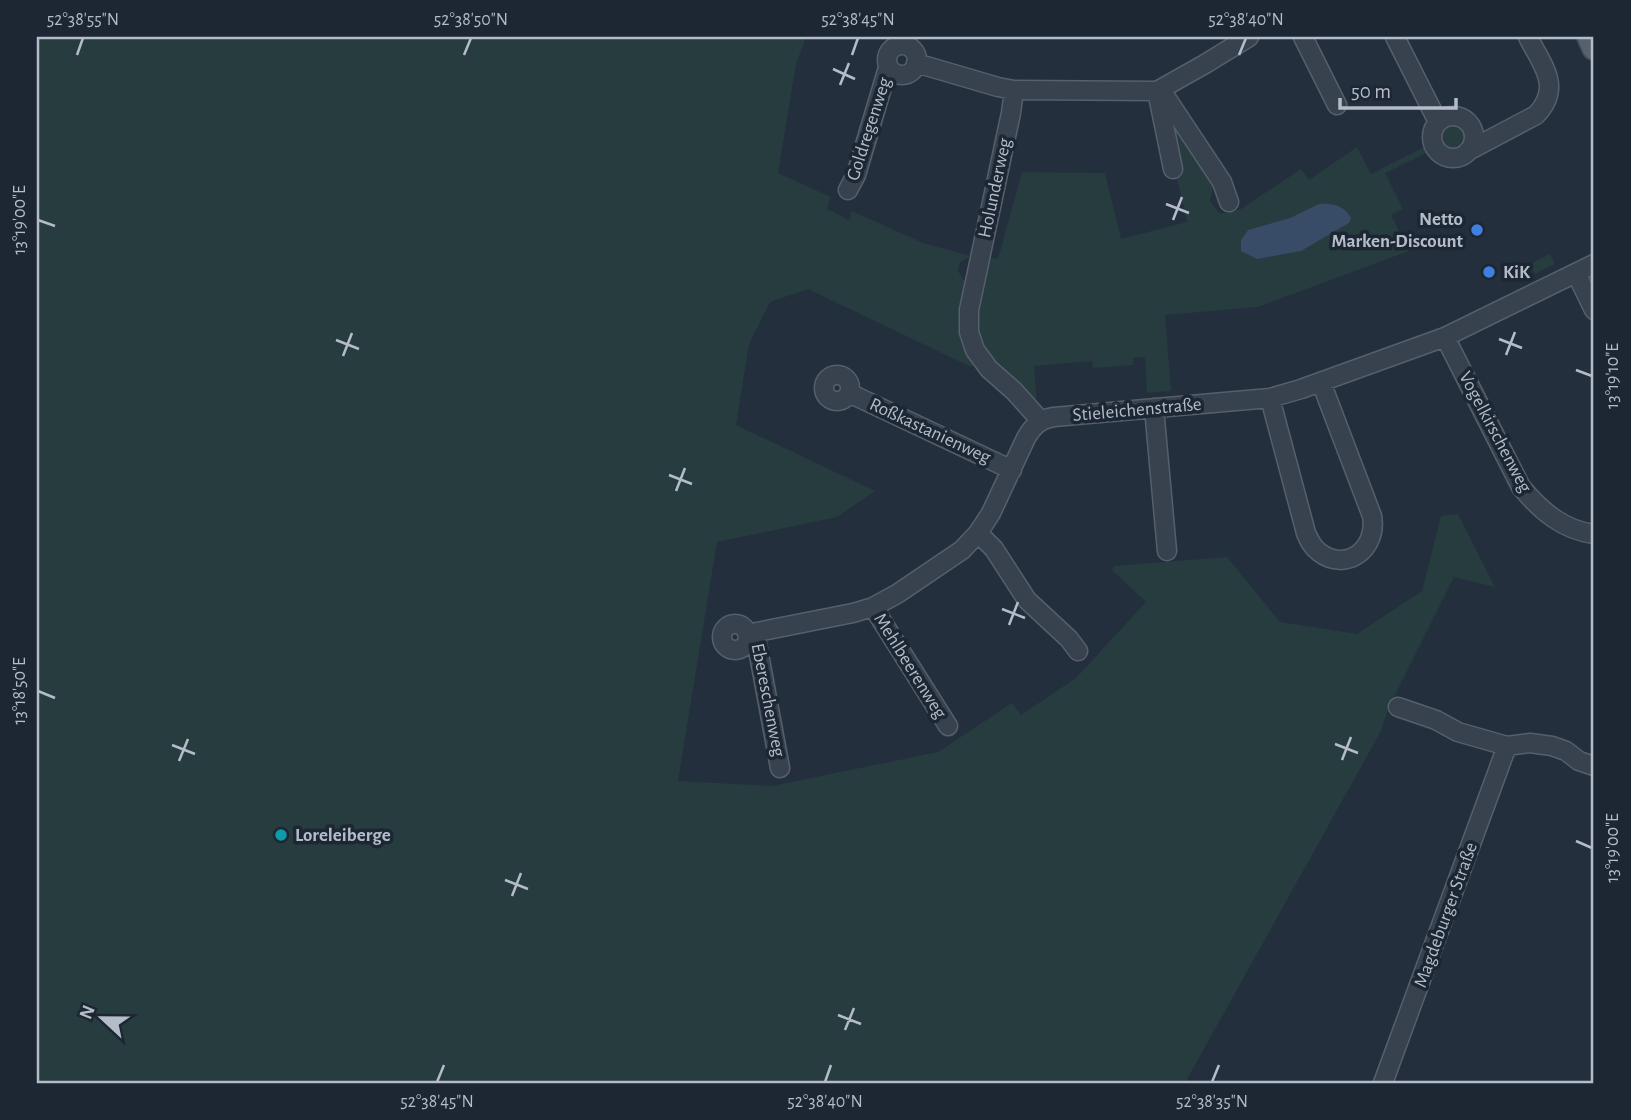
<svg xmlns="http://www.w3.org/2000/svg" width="1631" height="1120" viewBox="0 0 1631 1120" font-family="'Alegreya Sans',sans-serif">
<rect width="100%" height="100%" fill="#242f3e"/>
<!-- green -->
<path fill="#263c3f" d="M37 37H806L796 64 778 173 831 197 827 209 849 220 852 211 923 243 971 256 960 262 958 271 968 287 976 362 971 367 808 289 770 302 749 344 736 425 875 491 837 517 717 542 678 781 772 786 938 752 1012 703 1021 715 1076 678 1146 602 1112 570 1114 566 1227 557 1280 622 1357 634 1422 591 1441 516 1458 514 1495 587 1454 577 1389 707 1381 731 1185 1083H37Z
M1171 119 1214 183 1210 201 1220 214 1241 209 1301 169 1309 180 1357 147 1371 174 1425 147 1426 153 1385 173 1403 209 1391 215 1409 251 1258 307 1165 315 1171 391 1147 393 1145 357 1133 358V365L1093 368 1092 361 1034 366 1037 406 990 363 974 328 987 257 998 259 1022 172 1105 173 1121 239 1187 222 1175 170Z
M1440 136a12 12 0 1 1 24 0a12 12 0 1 1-24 0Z
M1550 254 1555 264 1535 274 1530 264Z"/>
<!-- water -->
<path fill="#394c67" d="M1319 204C1332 203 1344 205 1351 218L1349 223 1301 251 1257 259 1241 251V240L1248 230 1290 218Z"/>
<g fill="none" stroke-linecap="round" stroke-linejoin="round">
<!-- minor casing -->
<g stroke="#565f6c" stroke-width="21">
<path id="minor" d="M1303 37 1337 105
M1395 37 1438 122
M887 60a15 15 0 1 1 30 0a15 15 0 1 1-30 0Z
M916 63 998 87 1014 90 1157 91 1205 64 1249 37
M1014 90 1011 113 969 310V332L975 350 989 369 1014 391 1040 420
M1161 90 1222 182 1229 202
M1157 91 1173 169
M1432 137a21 21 0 1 1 42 0a21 21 0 1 1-42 0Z
M1468 151 1536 115C1563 87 1542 65 1528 37
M848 190 856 175 887 71 889 69
M1576 273 1594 310
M1445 337 1521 487C1541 511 1563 530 1594 534
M824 388a13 13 0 1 1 26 0a13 13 0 1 1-26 0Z
M849 393 1012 470
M1270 398 1306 533C1309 540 1312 547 1319 552 1346 573 1378 549 1372 516L1321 382
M1154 408 1167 551
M978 533 994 549 1027 600 1069 639 1078 651
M873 607 948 726
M722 637a13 13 0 1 1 26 0a13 13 0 1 1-26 0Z
M755 633 780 768
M747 634 853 613 873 607 897 594 962 550 978 533 991 513 1026 438C1033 426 1040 419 1054 417L1270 398 1301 389 1445 337 1594 264
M1398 707 1436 720 1458 732 1507 746 1530 743 1552 746 1566 751 1579 761 1594 766
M1383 1083 1507 746"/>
</g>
<!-- major casing -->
<g stroke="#414a57" stroke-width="26">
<path id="major" d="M1589 37 1594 48"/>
</g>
<!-- minor -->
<use href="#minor" stroke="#38414e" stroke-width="18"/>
<!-- major -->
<use href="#major" stroke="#56606e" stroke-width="23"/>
</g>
<!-- ticks -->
<path fill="none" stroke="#b4bcc9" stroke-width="2.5" d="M77 55 83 38M464 55 471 38M852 55 858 38M1239 55 1246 38M833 69 855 79M840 85 849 63M1166 204 1189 213M38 220 55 226M1173 220 1182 197M1499 339 1522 348M336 340 359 349M1506 355 1515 332M343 356 352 333M1576 370 1592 376M669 475 692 484M676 491 685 468M1002 609 1025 618M1009 625 1018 602M38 691 55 698M1335 744 1358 753M172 745 195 754M1342 760 1351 737M179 761 188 739M1576 841 1592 848M505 880 528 889M512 896 521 873M838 1015 861 1024M845 1030 854 1008M437 1082 444 1065M825 1082 831 1065M1212 1082 1219 1065"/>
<!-- markers -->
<g fill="#3f7fe0" stroke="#1d2633" stroke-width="2.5">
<circle cx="1477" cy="230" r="7"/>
<circle cx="1489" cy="272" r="7"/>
</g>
<circle fill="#0f9aa8" stroke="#1d2633" stroke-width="2.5" cx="281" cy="835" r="7"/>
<g text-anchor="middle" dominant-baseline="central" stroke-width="7" stroke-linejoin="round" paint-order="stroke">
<!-- street labels -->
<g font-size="19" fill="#b4bcc9" stroke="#1d2633">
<text transform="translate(869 129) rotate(-72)">Goldregenweg</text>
<text transform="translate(995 188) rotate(-78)">Holunderweg</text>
<text transform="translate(1137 410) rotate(-5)">Stieleichenstraße</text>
<text transform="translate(930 431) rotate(25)">Roßkastanienweg</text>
<text transform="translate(1495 432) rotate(62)">Vogelkirschenweg</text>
<text transform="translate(910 666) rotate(58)">Mehlbeerenweg</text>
<text transform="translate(768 700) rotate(79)">Ebereschenweg</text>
<text transform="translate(1446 915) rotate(-70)">Magdeburger Straße</text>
</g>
<!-- poi labels -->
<g font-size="19" font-weight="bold" fill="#b4bcc9" stroke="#1d2633" text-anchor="start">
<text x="1463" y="219" text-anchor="end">Netto<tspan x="1463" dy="22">Marken-Discount</tspan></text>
<text x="1503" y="272">KiK</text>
<text x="295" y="835">Loreleiberge</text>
</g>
</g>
<!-- border -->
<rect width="1631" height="1120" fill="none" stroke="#1d2633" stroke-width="77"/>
<!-- north arrow -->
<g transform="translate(102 1018) rotate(292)" stroke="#1d2633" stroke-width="5" paint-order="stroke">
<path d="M0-5L12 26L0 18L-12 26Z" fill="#b4bcc9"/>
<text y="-10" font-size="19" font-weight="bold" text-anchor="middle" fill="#b4bcc9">N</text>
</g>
<!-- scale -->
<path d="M1340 98v10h116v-10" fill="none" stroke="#b4bcc9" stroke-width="3.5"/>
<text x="1351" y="98" font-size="21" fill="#b4bcc9" stroke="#1d2633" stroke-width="5" paint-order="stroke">50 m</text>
<rect x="38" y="38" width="1554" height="1044" fill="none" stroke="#b4bcc9" stroke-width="2.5"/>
<g font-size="18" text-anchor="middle" fill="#b4bcc9">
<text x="83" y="25">52°38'55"N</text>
<text x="471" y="25">52°38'50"N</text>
<text x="858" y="25">52°38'45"N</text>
<text x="1246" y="25">52°38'40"N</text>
<text transform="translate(19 220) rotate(-90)" y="6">13°19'00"E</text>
<text transform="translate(1612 376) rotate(-90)" y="6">13°19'10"E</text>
<text transform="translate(19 691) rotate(-90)" y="6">13°18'50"E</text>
<text transform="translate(1612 848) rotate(-90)" y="6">13°19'00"E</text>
<text x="437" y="1107">52°38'45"N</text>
<text x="825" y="1107">52°38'40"N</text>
<text x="1212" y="1107">52°38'35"N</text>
</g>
</svg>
